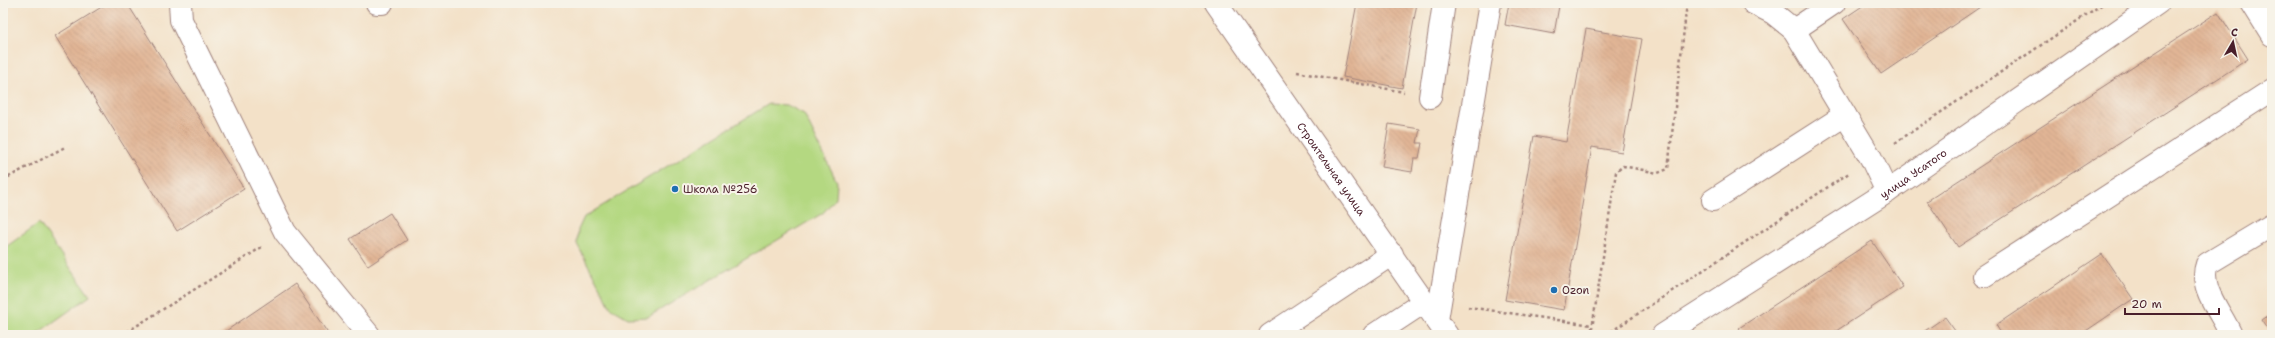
<svg xmlns="http://www.w3.org/2000/svg" width="2275" height="338" viewBox="0 0 2275 338" font-family="'Shantell Sans',sans-serif">
<defs>
<pattern id="building-back-hatch" width="6" height="6" patternUnits="userSpaceOnUse"><rect width="6" height="6" fill="#e1b595"/><path d="M-1 5l2 2M0 0l6 6M5-1l2 2" fill="none" stroke="#c39b81"/></pattern>
</defs>
<rect width="100%" height="100%" fill="#f7f3e8"/>
<filter id="ink" filterUnits="userSpaceOnUse"><feTurbulence type="fractalNoise" baseFrequency=".025" numOctaves="2"/><feDisplacementMap in="SourceGraphic" scale="8" xChannelSelector="R" yChannelSelector="G"/><feConvolveMatrix kernelMatrix="1 2 1 2 8 2 1 2 1" color-interpolation-filters="sRGB"/></filter>
<filter id="wash" filterUnits="userSpaceOnUse"><feTurbulence type="fractalNoise" baseFrequency=".012" numOctaves="4" result="noise"/><feDisplacementMap in="SourceGraphic" scale="16" xChannelSelector="R" yChannelSelector="G"/><feGaussianBlur stdDeviation="0.9" result="paint"/><feColorMatrix in="noise" values="0 0 0 0 0 0 0 0 0 0 0 0 0 0 0 0 0 1.4 0 .05"/><feComposite in="paint" operator="in"/></filter>
<g filter="url(#wash)">
<rect width="100%" height="100%" fill="#f3e1c8"/>
<!-- pitch -->
<path fill="#b4d881" stroke="#7f7c56" d="M769 104 787 105 804 114 837 182 836 198 823 213 648 317 628 318 611 308 577 244 578 230 584 217Z
M39 223 90 296 35 335H3V249Z"/>
<g id="blocks">
<!-- building -->
<path fill="url(#building-back-hatch)" d="M108 3H127L244 189 177 231 55 36Z
M1357 3H1417L1402 88 1343 77Z
M1509 3H1544L1559 6 1554 34 1505 25Z
M1867 3H1986L1881 74 1843 19Z
M2218 12 2248 59 1958 247 1927 201Z
M1586 29 1642 39 1622 152 1592 147 1564 310 1505 300 1534 136 1566 142Z
M1389 124 1420 129 1417 143H1422L1419 158H1414L1412 172 1382 167Z
M390 213 407 240 368 266 350 239Z
M1872 241 1903 287 1830 335H1744L1739 328Z
M2102 254 2133 299 2080 335H2002L1996 325Z
M295 284 329 335H220Z
M2272 313V335L2262 320Z
M1945 317 1958 335H1919Z"/>
</g>
</g>
<g filter="url(#ink)">
<use href="#blocks" fill-opacity="0" stroke="#9e807a" stroke-width="1"/>
<g fill="none" stroke-linecap="round" stroke-linejoin="round">
<!-- minor casing -->
<g stroke="#9e807a" stroke-width="24">
<g id="minor">
<path d="M180 3 181 20 285 232 369 335"/>
<path d="M377 3H382"/>
<path id="s1" d="M1216 3 1447 335"/>
<path d="M1753 3 1773 13 1794 30 1871 158 1887 192"/>
<path d="M2252 3 2272 35"/>
<path d="M1794 30 1834 3"/>
<path d="M1430 97 1444 3"/>
<path d="M1713 200 1845 115"/>
<path d="M1984 276 2272 90"/>
<path d="M1437 320 1490 3"/>
<path d="M1270 335 1392 254"/>
<path d="M1374 335 1424 302"/>
<path id="s2" d="M1663 335 1887 192 2158 3"/>
<path d="M2231 335C2222 313 2198 288 2207 264L2272 225"/>
</g>
</g>
<!-- path -->
<path stroke="#9e807a" stroke-width="2.5" stroke-dasharray="3 3" stroke-linecap="butt" d="M1297 72 1404 92
M1895 143 2104 3
M3 180 65 147
M1468 307 1592 325
M122 335 262 247
M1591 335 1616 172 1623 166 1658 173 1668 169 1687 3
M1606 335 1849 173"/>
<!-- minor -->
<use href="#minor" stroke="#fff" stroke-width="22"/>
</g>
</g>
<!-- markers -->
<g fill="#1f6fb2" stroke="#f7f3e8" stroke-width="1.5">
<circle cx="675" cy="189" r="4"/>
<circle cx="1554" cy="290" r="4"/>
</g>
<g text-anchor="middle" dominant-baseline="central" stroke-width="4" stroke-linejoin="round" paint-order="stroke">
<!-- street labels -->
<g font-size="11" fill="#4a1f2b" stroke="#f7f3e8">
<text stroke="none"><textPath href="#s1" startOffset="202">Строительная улица</textPath></text>
<text stroke="none"><textPath href="#s2" startOffset="298">улица Усатого</textPath></text>
</g>
<!-- poi labels -->
<g font-size="11" fill="#4a1f2b" stroke="#f7f3e8" text-anchor="start">
<text x="683" y="189">Школа №256</text>
<text x="1562" y="290">Ozon</text>
</g>
</g>
<!-- margin -->
<rect width="2275" height="338" fill="none" stroke="#f7f3e8" stroke-width="16"/>
<!-- north arrow -->
<g transform="translate(2233 42) rotate(9)" stroke="#f7f3e8" stroke-width="3" paint-order="stroke">
<path d="M0-3L7 15L0 10L-7 15Z" fill="#4a1f2b"/>
<text y="-6" font-size="11" font-weight="bold" text-anchor="middle" fill="#4a1f2b">С</text>
</g>
<!-- scale -->
<path d="M2125 308v6h94v-6" fill="none" stroke="#4a1f2b" stroke-width="2"/>
<text x="2131" y="308" font-size="12" fill="#4a1f2b" stroke="#f7f3e8" stroke-width="3" paint-order="stroke">20 m</text>
</svg>
